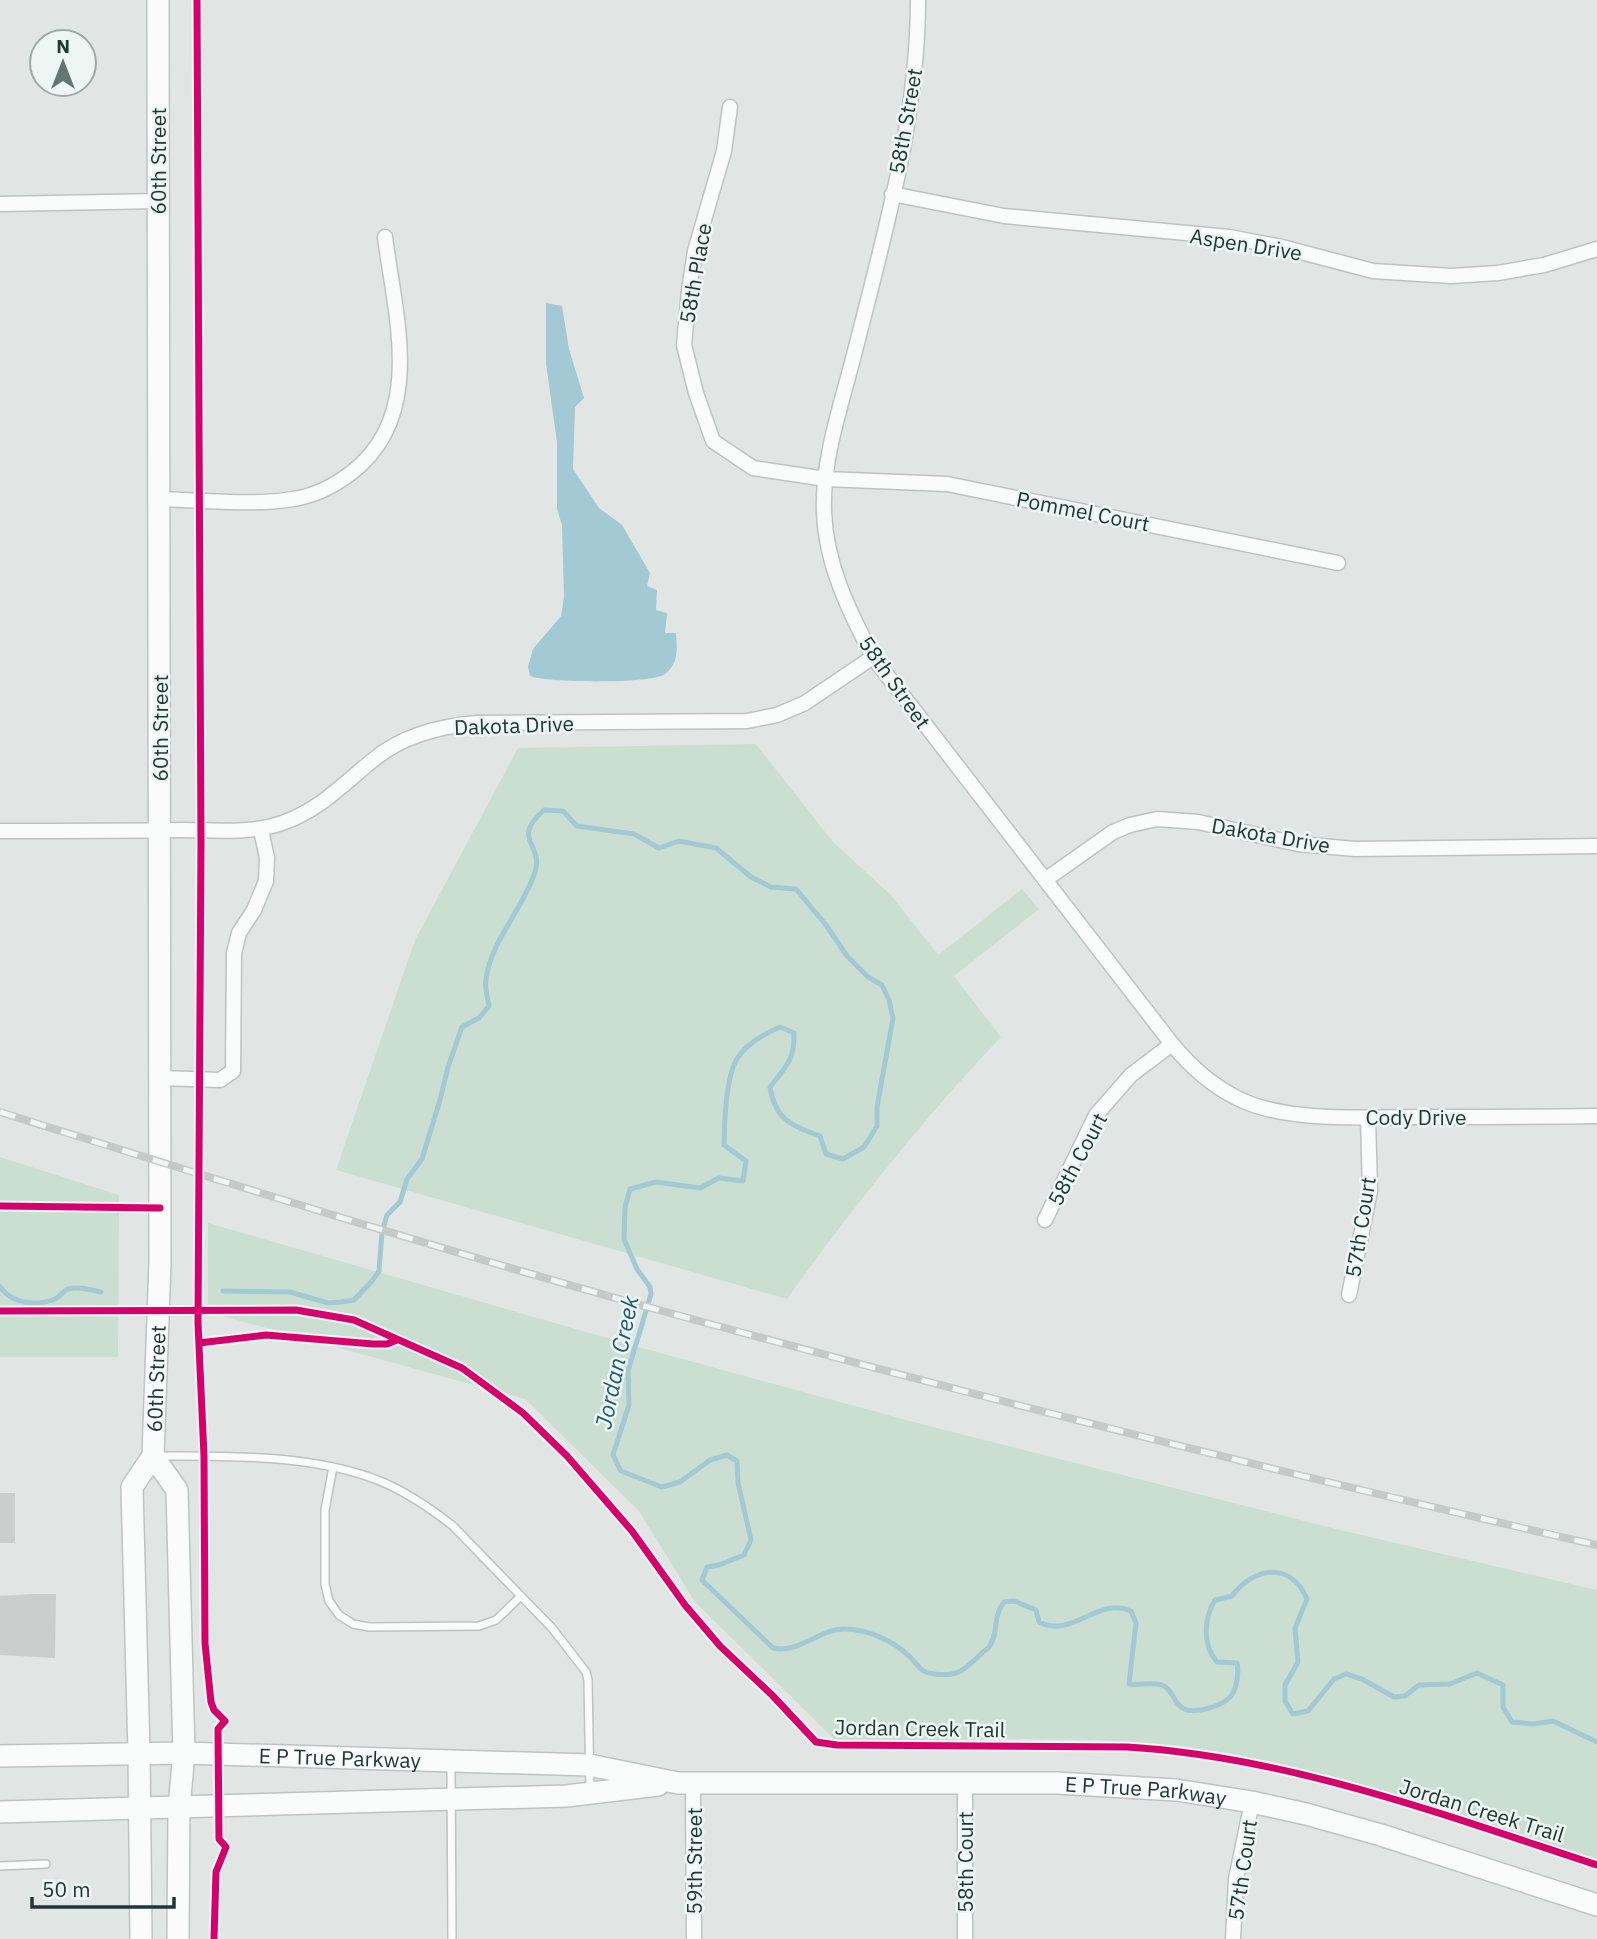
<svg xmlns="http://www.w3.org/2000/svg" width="1597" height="1939" viewBox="0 0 1597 1939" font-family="'IBM Plex Sans',sans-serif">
<rect width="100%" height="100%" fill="#e1e6e4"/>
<!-- green -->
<path fill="#cadfd2" d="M756 744 833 842 891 895 938 955 1022 889 1039 909 954 976 1001 1037C923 1119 853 1207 787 1299L336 1170 415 940 518 748Z
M0 1157 119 1195 118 1357H0Z
M208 1223 635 1346 921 1424 1336 1529 1597 1590V1860C1473 1820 1348 1773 1219 1752 1093 1732 963 1741 837 1742L695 1602 639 1511 525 1399 208 1312Z"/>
<!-- water -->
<path fill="#a2c9d4" d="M546 303 562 306 569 349 584 398 575 407 573 469 599 508 622 525 650 573 647 586 657 590 656 610 667 613 665 633H676C677 649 679 663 665 674 653 684 547 683 530 676L528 667 533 649 561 616 564 597 562 525 557 509V442L546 364Z"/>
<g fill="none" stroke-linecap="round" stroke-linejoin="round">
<!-- stream -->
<path stroke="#a2c9d4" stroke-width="5" d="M0 1287C12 1303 35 1307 55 1299 60 1297 63 1291 68 1289 79 1286 91 1290 101 1292
M223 1291 290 1292 328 1303 341 1302 354 1300 372 1281 379 1271 382 1232 387 1215 400 1202 407 1179 422 1159 440 1100 448 1067 462 1027 479 1018 489 1006C488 998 484 988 486 979 491 941 523 909 535 872 544 843 510 840 544 810L563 811 577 826 634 834 659 848 679 841 716 848 751 877 771 887 796 889 826 925 847 956 868 977 882 985 889 1000 893 1018 877 1107V1126L864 1147 843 1159 826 1154 820 1136C790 1125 775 1119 770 1087 786 1067 795 1059 794 1033L780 1027C764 1034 746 1044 737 1059 726 1076 724 1124 724 1145L746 1161 743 1181 719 1178 700 1188 656 1182 630 1189 625 1207 624 1239 637 1269 650 1287 651 1294 628 1371 629 1405 613 1455 621 1471 662 1487 680 1482 710 1460 727 1455 737 1461 738 1483 751 1540 744 1555 719 1565 707 1567 702 1580 773 1648C799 1654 820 1628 845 1629 868 1629 893 1641 909 1656 914 1660 918 1668 924 1671 926 1673 932 1673 934 1674 959 1677 964 1670 981 1654 983 1651 987 1650 989 1647 999 1634 992 1617 1004 1602L1014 1601 1036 1610 1039 1622C1073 1639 1097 1596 1131 1611L1136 1623 1129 1684C1140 1685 1153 1682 1162 1685 1174 1690 1173 1704 1184 1709 1196 1714 1223 1706 1231 1696 1237 1688 1239 1673 1237 1663L1217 1662C1202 1645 1204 1618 1215 1600L1232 1596C1253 1567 1291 1561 1307 1599L1295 1628 1298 1662 1285 1685V1701L1293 1714 1308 1711 1334 1679 1346 1674 1362 1679 1394 1697 1405 1696 1419 1685 1450 1684 1477 1673 1503 1685V1707L1512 1722 1533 1724 1553 1721 1597 1742"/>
</g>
<!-- building -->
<path fill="#cacfcd" d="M0 1493H15V1543H0Z
M32 1594H56L55 1658 0 1655V1596Z"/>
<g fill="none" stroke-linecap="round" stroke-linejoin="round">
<!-- lane casing -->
<g stroke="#bec3c1" stroke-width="10">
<path id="lane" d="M157 1456C228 1456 313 1454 380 1481 407 1492 430 1508 453 1526L552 1628 586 1672 588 1680 590 1791
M333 1467 325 1510V1584L329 1601 339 1615 353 1624 369 1627 479 1626 496 1620 521 1596
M451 1763 452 1939
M0 1866 46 1864"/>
</g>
<!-- street casing -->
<g stroke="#bec3c1" stroke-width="17">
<path id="street" d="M918 0C918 119 884 236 855 351 842 403 822 458 824 512 826 565 849 611 873 657L1172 1044C1190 1066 1211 1085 1237 1098 1286 1123 1367 1117 1421 1117 1480 1117 1538 1117 1597 1116
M730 107 724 151 695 251 689 290 684 345 696 393 713 441 753 468 826 479 947 484 1338 563
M892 194 1004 216 1229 237 1282 247 1373 271 1451 276 1498 273 1544 265 1597 249
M0 204 159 201
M159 499C200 500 253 506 293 499 314 496 334 486 351 473 426 416 395 316 385 237
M0 831C61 831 121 831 182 830 215 830 251 834 282 823 321 809 342 785 373 760 403 735 440 726 477 723L747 721 777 715 805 703 873 657
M1045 880 1113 832 1130 825 1157 819 1198 822 1298 844 1355 849 1597 846
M160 1078 220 1080 233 1071 234 953 239 933 254 910 266 881 267 858 261 830
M1045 1220 1096 1115 1131 1075 1172 1044
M1349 1295 1370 1191 1368 1117
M693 1783 694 1939
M965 1784V1939
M1233 1939 1236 1879 1252 1802"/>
</g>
<!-- secondary casing -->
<g stroke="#bdc4c2" stroke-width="24">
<g id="secondary">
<path d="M153 1456 177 1490 184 1753 179 1807 178 1939"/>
<path id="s1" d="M0 1756 184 1753 589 1765 678 1783H1057L1176 1790 1252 1802 1306 1814 1381 1835 1597 1905"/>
<path d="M0 1812 566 1796 658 1785"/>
<path id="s2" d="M141 1939 139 1753 132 1487 153 1456 160 1262 158 0"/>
</g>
</g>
<!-- lane -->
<use href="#lane" stroke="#fafbfb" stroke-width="7"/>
<!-- street -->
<use href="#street" stroke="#fafbfb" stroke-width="14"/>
<!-- secondary -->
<use href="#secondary" stroke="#fafbfb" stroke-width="21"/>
<!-- rail casing -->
<g stroke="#c5c9c8" stroke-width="8">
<path id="rail" d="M0 1112C225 1182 450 1253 677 1315 982 1398 1289 1475 1597 1545"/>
</g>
<!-- rail -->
<use href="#rail" stroke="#eef6f3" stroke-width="5" stroke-dasharray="16" stroke-linecap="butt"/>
<!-- cycleway casing -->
<g stroke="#eef6f3" stroke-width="11">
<path id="cycleway" d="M197 0 201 844 198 1323 204 1456 205 1643 211 1702 214 1710 225 1721 218 1729 219 1839 226 1847 216 1872 214 1939
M0 1206 160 1208
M0 1311 296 1310 354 1320 462 1368 523 1413 567 1456 632 1531 685 1605 720 1646 772 1695 816 1742 837 1745 1127 1747C1289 1757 1444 1815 1597 1865
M199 1343 266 1335 373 1344H387L397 1340"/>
</g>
<!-- cycleway -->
<use href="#cycleway" stroke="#d6006c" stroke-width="7"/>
</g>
<g text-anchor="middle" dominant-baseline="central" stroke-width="5" stroke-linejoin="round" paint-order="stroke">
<!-- street labels -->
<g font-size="21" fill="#203834" stroke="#eef6f3">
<text transform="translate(905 121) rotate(-80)">58th Street</text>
<text transform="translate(158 161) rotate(-90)">60th Street</text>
<text transform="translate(1246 244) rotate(9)">Aspen Drive</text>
<text transform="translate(695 273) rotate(-80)">58th Place</text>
<text transform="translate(1083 511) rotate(11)">Pommel Court</text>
<text transform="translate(895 682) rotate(55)">58th Street</text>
<text transform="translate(514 725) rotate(-2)">Dakota Drive</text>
<text transform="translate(160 728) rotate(-90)">60th Street</text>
<text transform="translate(1271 835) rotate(10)">Dakota Drive</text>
<text x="1416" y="1117">Cody Drive</text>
<text transform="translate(1077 1159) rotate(-62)">58th Court</text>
<text transform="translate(1360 1227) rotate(-81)">57th Court</text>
<text stroke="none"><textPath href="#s2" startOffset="567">60th Street</textPath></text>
<text transform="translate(920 1728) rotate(1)">Jordan Creek Trail</text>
<text stroke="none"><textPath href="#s1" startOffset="340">E P True Parkway</textPath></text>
<text stroke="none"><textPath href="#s1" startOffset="1148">E P True Parkway</textPath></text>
<text transform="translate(1482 1810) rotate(17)">Jordan Creek Trail</text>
<text transform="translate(694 1861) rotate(-90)">59th Street</text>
<text transform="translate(965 1862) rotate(-90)">58th Court</text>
<text transform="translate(1242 1870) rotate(-82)">57th Court</text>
</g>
<!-- water labels -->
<g font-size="23" font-style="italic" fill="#1d5b71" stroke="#eef6f3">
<text transform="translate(616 1362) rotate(-78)">Jordan Creek</text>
</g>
</g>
<!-- north arrow -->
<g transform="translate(63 63)"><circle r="33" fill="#eef6f3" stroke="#9caaa7" stroke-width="2"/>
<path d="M0-5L12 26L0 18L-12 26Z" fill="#647572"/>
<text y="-10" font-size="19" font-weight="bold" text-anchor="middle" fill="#203834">N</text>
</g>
<!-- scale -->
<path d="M32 1897v10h142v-10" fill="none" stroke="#203834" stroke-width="3.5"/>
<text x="42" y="1897" font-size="21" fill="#203834" stroke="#eef6f3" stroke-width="5" paint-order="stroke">50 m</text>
</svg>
